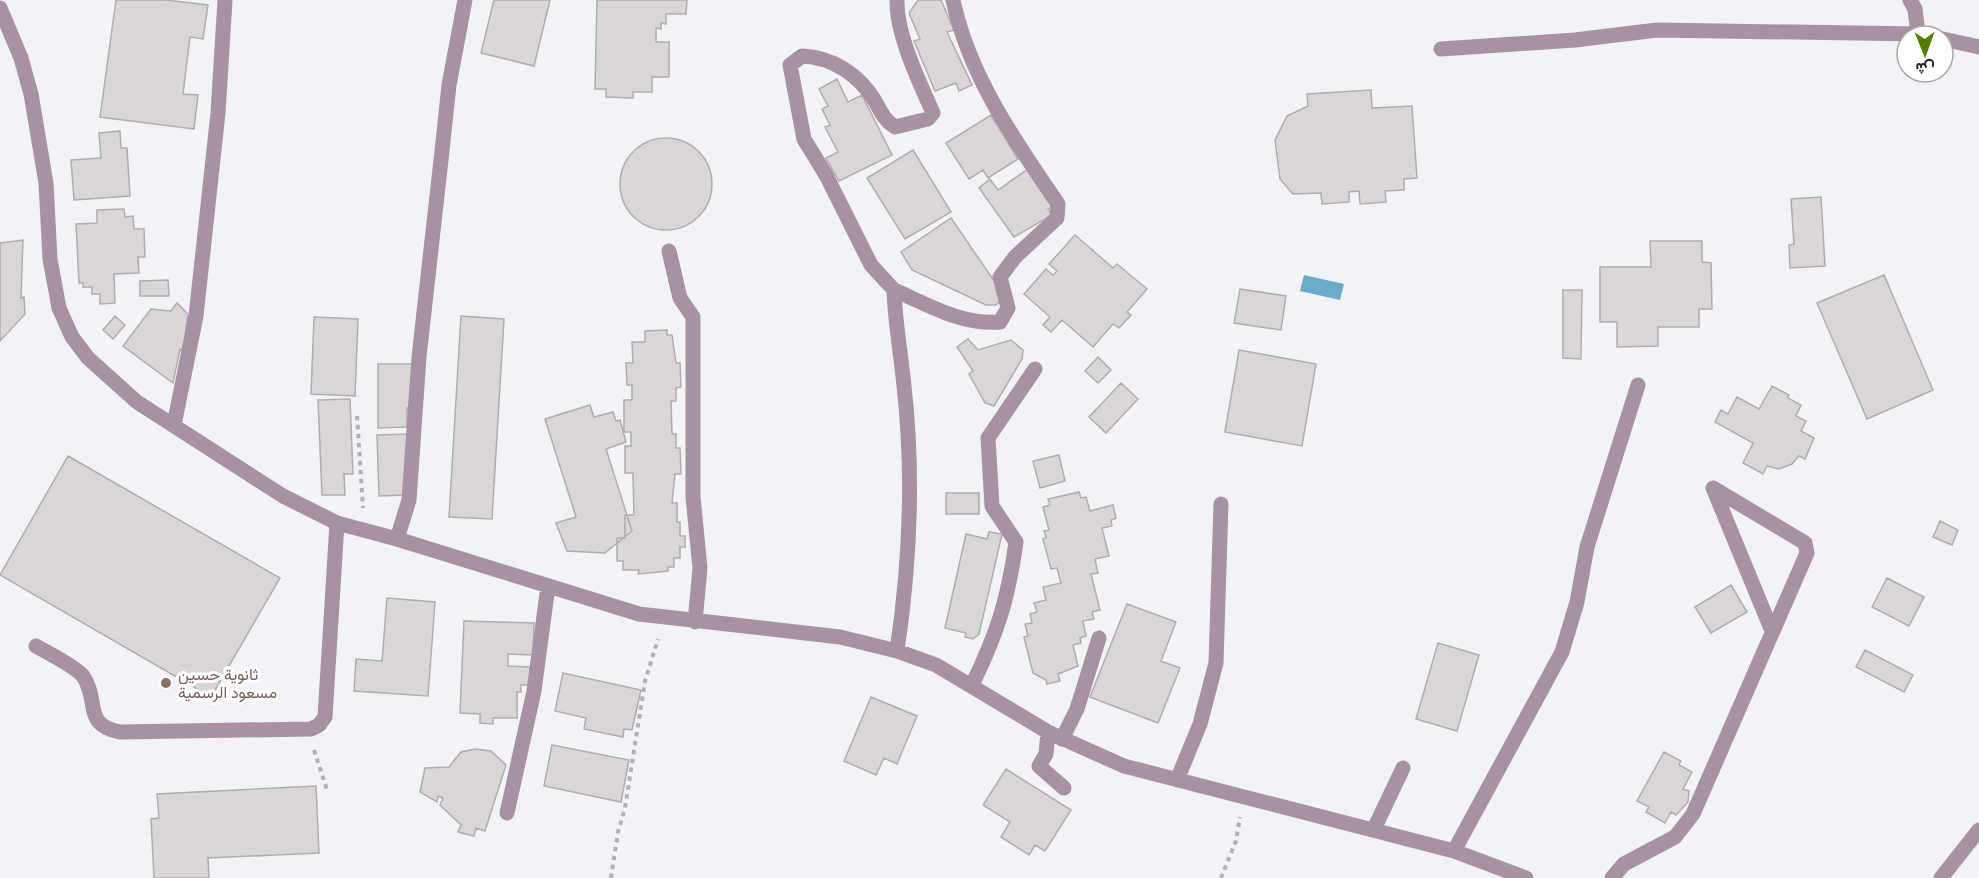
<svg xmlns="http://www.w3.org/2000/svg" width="1979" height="878" viewBox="0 0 1979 878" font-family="Karla,Vazirmatn,sans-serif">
<rect width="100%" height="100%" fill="#f2f3f7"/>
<!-- water -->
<path fill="#6aacc7" d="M1304 275 1344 284 1340 300 1300 291Z"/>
<!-- building -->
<path fill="#dad5d6" stroke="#b1acad" stroke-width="1.5" d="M116 0H166L208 5 203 39 190 37 183 94 198 95 194 129 100 117Z
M494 0H550L534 66 481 53Z
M597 0H687L686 14H666V24L661 23V29L656 28V42H669V77H652V92H633V98L606 97V89H595Z
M918 0H941L954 30 947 32 972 85 959 91 956 83 935 91 914 41 920 39 909 13Z
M837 79 848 102 862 95 892 155 839 181 826 158 838 152 825 127 830 125 822 109 828 106 819 89Z
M1371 90 1372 108 1412 106 1417 178 1404 179V190L1385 191 1386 202 1360 204 1359 191 1349 192V202L1322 204 1321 193 1293 194 1280 179 1275 140 1287 116 1308 106 1307 94Z
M991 115 1018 159 988 178 983 170 969 179 946 143Z
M120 131 121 148H127L130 196 74 200 71 160 101 158 99 133Z
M620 184a46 46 0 1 1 92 0a46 46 0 1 1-92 0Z
M913 150 951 212 905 239 867 178Z
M1028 169 1054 205 1048 209 1052 215 1014 237 979 188 990 179 998 190Z
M1821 197 1825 266 1790 268 1789 245 1794 244 1791 199Z
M124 209 125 217 133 216 134 229H144L145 257H138L139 273 114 274 115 303 100 304V294H92V287H83V283H79L76 224 97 223V210Z
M951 218 1001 291 1002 299 996 305H986L912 270 901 252Z
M1075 235 1113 268 1117 264 1147 289 1127 312 1131 315 1119 328 1113 324 1093 347 1062 320 1051 332 1043 325 1050 317 1024 294 1046 269 1053 275 1057 271 1049 264Z
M23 240 21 298 24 297 25 314 0 341V243Z
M1650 241H1702V262L1711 263 1712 309H1699V327H1658V346L1617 347V322H1600V267H1651Z
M1884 275 1933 390 1867 419 1817 303Z
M168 280 169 296H140V281Z
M1240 289 1286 296 1281 330 1234 323Z
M1563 290H1582L1581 359 1563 358Z
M177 303 188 314 183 350 180 349 173 383 123 346 151 309 171 311Z
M115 316 125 325 113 339 103 330Z
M461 316 504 319 492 519 449 517Z
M314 317 358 319 355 396 311 394Z
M667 330V335H672L676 363H680L681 387 676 388V401H671L672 434H676V448H680L681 474H675L672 503H677V522H680V536H685V547H680V558H674V567H668V571L638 574 639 570H623V561H617V538H625V515H634L633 473H625V446H631V432H624V400H632V385H627L626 363H633L632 342H645V331Z
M968 339 978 350 1011 340 1023 350 1022 359 994 406 985 403 969 374 973 371 957 347Z
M1239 350 1316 364 1302 446 1225 432Z
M1098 357 1111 370 1098 383 1085 371Z
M378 364H412L413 409 407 408V427L378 428Z
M1121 383 1138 399 1106 433 1089 417Z
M1772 386 1789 395 1788 398 1801 405 1796 416 1806 421 1801 431 1814 438 1805 459 1799 456 1792 464 1779 469 1767 466 1763 474 1743 463 1753 443 1715 422 1721 410 1728 414 1737 397 1759 409Z
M350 399 353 474H344L345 495H322L318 400Z
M590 405 594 417 613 412 616 421 620 420 626 442 606 449 632 531 605 553 567 551 556 523 576 517 545 419Z
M411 434 407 495 379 496 377 435Z
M1059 455 1065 481 1040 488 1033 461Z
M68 456 280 578 211 697 0 575Z
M1079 492 1081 498 1086 497 1090 511 1113 505 1116 518 1111 520 1112 526 1102 528 1109 556 1095 559 1098 573 1091 574 1100 610 1092 612 1094 619 1083 621 1086 636 1080 638 1081 643 1073 645 1078 666 1058 674 1060 681 1047 684 1046 680 1033 673 1024 637 1028 636 1025 624 1032 623 1030 614 1037 612 1034 603 1046 600 1043 587 1061 583 1057 568 1051 569 1043 539 1046 537 1044 531 1049 530 1043 507 1050 505 1048 499Z
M946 493H979V514H946Z
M1940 521 1958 530 1952 545 1933 537Z
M989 532 1002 534 979 634 973 639 965 637 966 633 945 628 966 534 987 539Z
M1887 578 1924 597 1909 626 1872 607Z
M1731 585 1747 612 1711 633 1695 607Z
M387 598 435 602 428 696 354 691 356 659 382 661Z
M1127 604 1176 622 1161 661 1180 668 1158 723 1090 697Z
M464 621 534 623 533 655 508 654V666L530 667 529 685H521V692H517V718H493V724L480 723V714L460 713Z
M1438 643 1479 655 1457 731 1416 719Z
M1865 650 1913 675 1904 692 1856 667Z
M563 673 641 690 632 730 624 729 623 737 584 729 586 718 555 711Z
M871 697 917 716 897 764 884 758 876 775 844 761Z
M552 745 629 760 621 802 544 786Z
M475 749 491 751 506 765 485 831 476 828 474 836 458 832 461 825 440 805 443 798 438 796 437 802 420 792 425 768 449 767 461 752Z
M1664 752 1681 761 1679 765 1692 772 1683 789 1689 791 1688 802 1676 815 1671 812 1665 823 1646 812 1649 807 1637 801Z
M1006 769 1071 810 1045 851 1035 845 1029 855 1001 837 1010 822 983 805Z
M316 786 319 853 208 858 209 878H154L151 819 159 818 157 794Z"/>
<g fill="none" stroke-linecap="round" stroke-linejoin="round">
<!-- path -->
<path stroke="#b1b2b5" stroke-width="4" stroke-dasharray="4.5 4.5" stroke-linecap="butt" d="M357 416 363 508
M314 750 328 793
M611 878 618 832 625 808 645 681 658 639
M1221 878 1236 841 1240 817"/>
<!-- service -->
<path stroke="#a892a2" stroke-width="15" d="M36 646C48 653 75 666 83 676 100 701 82 725 120 732L311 729 319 725 325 717 337 523"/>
<!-- minor -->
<path stroke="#a892a2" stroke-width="15" d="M1910 0 1915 9 1918 34
M0 8 21 58 31 94 46 183 50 259 59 308 72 337 88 358 137 402 283 496 337 523 397 539 639 614 840 637 897 651 936 665 1048 732 1124 766 1454 851 1526 878
M1943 39 1979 47
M1441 49 1575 40 1657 30 1918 34 1929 36
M669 251 680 298 693 317V497L700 568 695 622
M894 290C929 305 961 325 1000 322L1008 308 1000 277 1015 257 1057 218 1058 204C1015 141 969 76 953 0
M174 425 196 316 218 113 225 0
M397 539 409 500 419 357 442 151 449 85 465 0
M897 651C910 563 914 475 904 386 901 354 895 323 894 290L871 265 826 175 804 139 790 65 802 56C833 57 859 75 875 101 881 112 884 120 895 127L928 119 933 113C919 81 896 34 897 0
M972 685C997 634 1008 600 1016 542L992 506 988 438 1035 369
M1048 732 1046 754 1039 766 1064 788
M1062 739 1077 709 1099 638
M1177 780 1200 724 1216 663 1221 504
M507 813 534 691 548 586
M1374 829 1403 768
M1454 851 1562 652 1577 602 1587 547 1638 385
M1612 878 1624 864 1675 837 1693 814 1807 553 1805 543 1713 488 1772 631
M1941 878 1979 830"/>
</g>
<!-- markers -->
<circle fill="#8d6e63" stroke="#fff" stroke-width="2" cx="166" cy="683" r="6"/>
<g text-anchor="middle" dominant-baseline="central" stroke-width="6" stroke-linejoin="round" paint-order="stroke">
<!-- education labels -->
<g font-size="16" fill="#785e54" stroke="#fff" text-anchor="start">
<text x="178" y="674">ثانوية حسين<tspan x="178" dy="18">مسعود الرسمية</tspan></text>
</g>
</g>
<!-- north arrow -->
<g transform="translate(1925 54) rotate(179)"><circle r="28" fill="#ffffff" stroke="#a8a8a9" stroke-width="1.5"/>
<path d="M0-4.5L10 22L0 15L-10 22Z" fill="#527d00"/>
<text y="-9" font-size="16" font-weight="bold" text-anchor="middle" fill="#252627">ش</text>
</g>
</svg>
